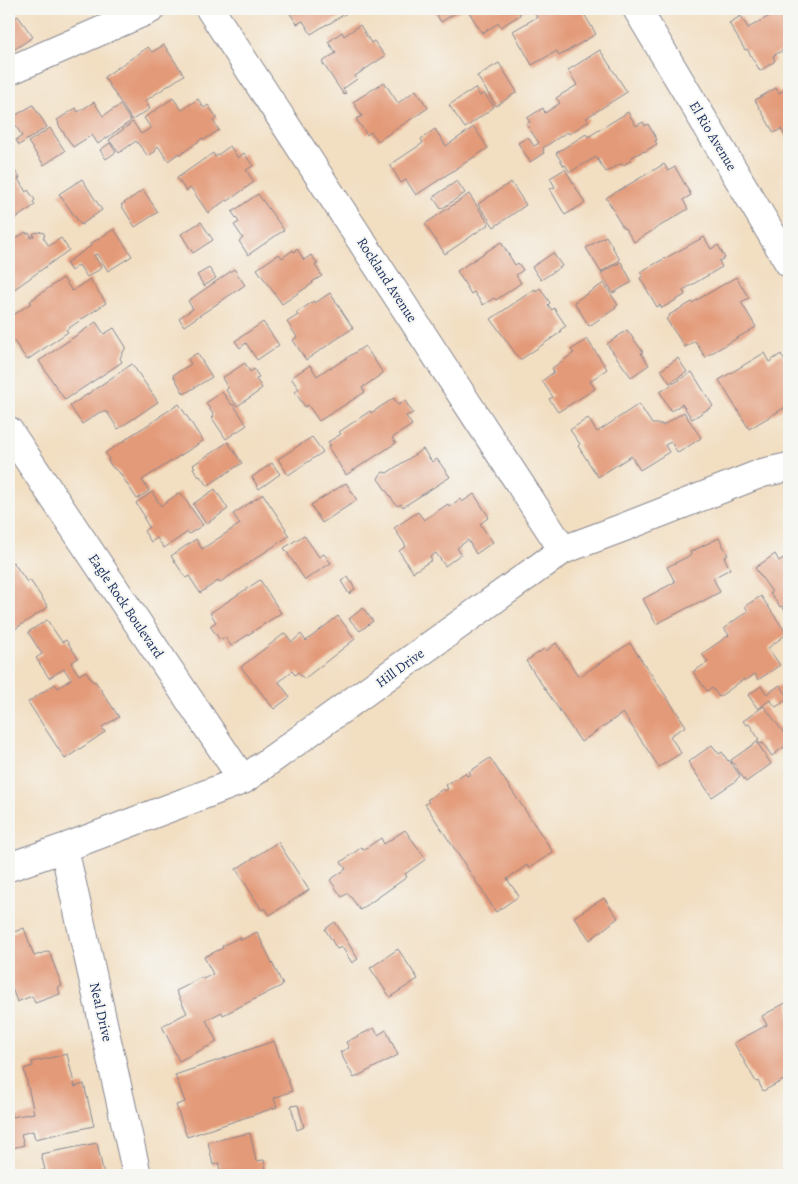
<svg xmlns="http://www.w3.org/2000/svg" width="798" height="1184" viewBox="0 0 798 1184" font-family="Alegreya,serif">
<rect width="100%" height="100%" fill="#f6f6f2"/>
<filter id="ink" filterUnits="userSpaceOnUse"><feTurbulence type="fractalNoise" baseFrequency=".02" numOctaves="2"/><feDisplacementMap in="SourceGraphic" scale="10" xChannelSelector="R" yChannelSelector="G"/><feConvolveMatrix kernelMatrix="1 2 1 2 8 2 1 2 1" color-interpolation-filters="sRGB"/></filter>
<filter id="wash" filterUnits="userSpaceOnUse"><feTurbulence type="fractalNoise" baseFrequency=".0096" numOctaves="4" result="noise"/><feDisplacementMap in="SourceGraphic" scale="20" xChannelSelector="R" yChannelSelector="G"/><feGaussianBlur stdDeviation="1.12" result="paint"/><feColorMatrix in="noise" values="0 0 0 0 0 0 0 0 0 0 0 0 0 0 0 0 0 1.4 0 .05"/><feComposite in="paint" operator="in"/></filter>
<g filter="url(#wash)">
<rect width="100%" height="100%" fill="#f2dec1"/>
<g id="blocks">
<!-- building -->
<path fill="#e39a78" d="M287 9H353L327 25V24L311 34 303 21 297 24Z
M433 9H462L441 22Z
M467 9H527L519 13 520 15 501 27 499 23 482 33Z
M539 9H571L573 11 576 9H581L596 34 559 56 557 51 532 65 513 31 537 17 534 12Z
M782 9H789V56L785 49 773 56 775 61 760 71 747 49 745 50 729 23 741 16 748 28Z
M18 16 33 37 9 53V23Z
M360 25 371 43 374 41 385 56 355 76 357 79 343 89 346 93 344 95 322 62 336 53 328 42 342 32 344 36Z
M164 45 184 75 145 101 150 109 132 120 104 77 148 47 152 52Z
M600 50 627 92 586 118 589 121 569 134 567 132 543 148 544 150 543 151 544 153 530 162 518 143 528 137 534 146 539 143 526 124 530 122 527 118 543 108 545 113 560 103 556 98 577 85 568 70Z
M499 63 517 92 496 106 477 76Z
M384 82 398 103 416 90 428 108 378 141 371 132 367 135 356 119 362 116 353 102Z
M789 87V140L788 141 781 129 774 133 755 100 776 88 779 93Z
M475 88 480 96 484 93 494 107 465 128 449 105Z
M173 98 182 110 198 99 204 108 208 105 217 118 213 121 219 130 204 140 203 138 180 155 179 153 168 161 158 146 155 149 156 151 148 156 136 141 119 153 109 140 133 122 141 134 151 128 144 118Z
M94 102 103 116 120 105 131 121 98 144 92 135 73 147 58 124 59 123 57 120 76 108 78 112Z
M33 105 47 127 19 145 16 140 22 136 11 118Z
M628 112 636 126 643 122 645 126 648 124 657 140 655 141 657 144 644 152 643 151 632 157 631 160 624 165 620 164 606 172 596 157 570 172 565 165 564 166 556 153 586 134 588 137Z
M474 127 488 148 416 195 406 180 401 183 390 165 423 143 421 139 435 129 446 146Z
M50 128 65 151 44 165 28 142Z
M110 143 116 152 106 159 100 150Z
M230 146 238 158 244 153 253 166 246 170 254 182 228 201 226 200 208 213 191 188 186 191 177 178 213 153 215 157Z
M664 164 668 171 675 167 691 195 683 200 688 209 634 242 625 228 624 229 614 213 615 212 606 198Z
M9 166 11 168 12 167 20 178 18 179 26 192 28 190 35 200 33 202 35 205 9 223Z
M565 169 585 203 565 215 550 189 555 187 550 178Z
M82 179 102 210 81 225 59 194Z
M457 181 465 193 441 209 433 197Z
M511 182 526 205 494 227 478 204Z
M143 190 158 212 135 227 121 205Z
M258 194 284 230 248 255 239 241 243 238 234 225 239 222 232 212Z
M469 194 489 224 445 254 425 224Z
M201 222 213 240 193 253 181 234Z
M114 229 132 256 108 271 97 254 94 255 102 268 87 277 79 265 71 271 66 263 91 246 90 244Z
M40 231 41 233 43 232 45 236 43 237 49 246 61 238 69 250 9 293V243L26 232 27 234 29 233 31 236 30 238 34 236 33 234 37 232 38 233Z
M606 236 620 260 601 272 586 248Z
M704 237 711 249 718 245 725 258 719 261 722 267 683 290 685 295 662 308 660 305 657 307 640 278 643 276 640 272Z
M501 242 515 265 518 263 523 270 516 275 521 283 496 300 494 298 483 305 474 292 471 294 457 271Z
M297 249 304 260 311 255 318 264 315 265 322 276 312 282 313 283 282 304 257 269 279 254 282 258 293 250 294 252Z
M553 253 562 266 541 280 532 267Z
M621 262 632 282 613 293 601 273Z
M209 268 216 278 204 286 197 275Z
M234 269 245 285 184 326 179 318 193 309 188 301Z
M736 277 749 298 741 302 756 327 705 357 695 341 685 347 666 319 670 316 669 315 692 302V303Z
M63 278 72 291 90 279 106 303 66 330 68 332 27 360 9 334V318L31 303 30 301Z
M604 283 618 305 615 307 616 308 589 326 574 302Z
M540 288 550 303 548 305 552 310 554 308 566 326 560 330 561 332 520 360 491 319 535 289 536 291Z
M330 293 353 328 306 360 293 340 297 337 287 322 298 315 296 313 314 301 315 303Z
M96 322 104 334 114 328 126 347 120 358 122 362 65 400 39 361Z
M263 322 279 345 257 360 246 343 240 348 235 341Z
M627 330 643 352 641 353 649 365 631 377 607 344Z
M587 339 607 369 590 381 595 389 558 412 549 399 553 397 542 381 554 372 552 368 574 353 571 350Z
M365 346 383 373 362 388 365 392 319 421 308 405 305 407 295 392 299 389 291 378 310 365 317 376 330 367 331 368Z
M197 353 212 377 184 394 173 375 191 364 188 359Z
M764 353 769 362 781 354 789 369V387L785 389 789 396V405L749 429 719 380Z
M678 358 687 372 670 383 661 370Z
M245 363 250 372 254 369 259 377 256 379 262 388 258 391V392L237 406 226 390 228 388 222 378Z
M132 364 158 402 118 429 107 412H100L82 424 70 406Z
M692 372 713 406 692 419 682 404 671 411 660 392Z
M222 392 232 405 233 404 247 425 226 439 212 418 214 416 206 403Z
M394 398 398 405 405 401 413 413 406 416 412 425 392 438 396 443 346 475 328 447 330 445 328 442 341 434 339 432 370 411 371 413Z
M179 404 203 441 142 480 149 491 137 499 119 472 113 468 108 461 109 459 105 453 127 439V438L160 417V416Z
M639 404 652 424H662V426L684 412 701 438 678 453 671 442 665 445 669 452 640 470 631 456 598 477 578 446 580 444 570 430 588 418 597 432Z
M312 437 323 452 288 475 278 459Z
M228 442 242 463 207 486 200 476 199 477 193 468 195 467 193 465Z
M423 449 432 462 437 459 450 477 403 507 401 504 397 506 378 479 380 475 383 472 387 473Z
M272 463 280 474 259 489 252 477Z
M346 483 357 500 322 523 311 505Z
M215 489 228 509 206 524 193 504Z
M152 492 161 506 180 492 203 525 189 534 188 532 164 548 157 538 151 542 144 531 149 527 143 517H145L136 503Z
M263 494 286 529 285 530 289 536 219 583 218 581 200 593 189 576 186 578 171 556 196 539 202 549 240 524 233 514Z
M474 494 489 517 480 524 493 542 476 554 468 540 457 548 461 554 445 566 436 553 430 557 432 560 413 572 399 551 406 546 394 528 418 512 424 520 448 504 449 507 460 499 462 502Z
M304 535 319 557 324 554 331 563 305 580 284 548Z
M719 538 728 555 724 557 730 569 713 578 720 592 701 602V601L656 624 643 599 675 582 667 567 691 555 690 552Z
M775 554 779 561 789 554V617L782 606 780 607 770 593 772 592 755 568Z
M13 562 27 582 30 580 48 607 9 633V565Z
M348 577 355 589 349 594 341 581Z
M260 580 281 613 231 646 225 637 220 640 210 626 216 622 210 613Z
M761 596 787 634 768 648 780 665 758 680 755 674 745 681 744 679 719 697 712 688 707 691 693 672 708 662 702 654 729 635 724 628 748 611 745 606Z
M363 608 373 621 360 631 349 619Z
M338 616 355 639 304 679 298 672 295 675 292 671 279 682 290 697 274 709 241 667 285 633 292 642 301 634 306 641Z
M47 620 62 642 66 640 78 658 71 663 79 675 86 671 93 682 95 681 119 717 102 727 105 732 65 759 28 702 55 684 58 688 71 679 64 669 49 678 36 658 42 654 28 632Z
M556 643 579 677 630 643 686 726 670 736 681 753 659 767 623 713 581 742 526 661 544 649 546 651Z
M780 685 789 698 776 707 770 700 758 709 748 695 761 686 767 694Z
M764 706 789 740V743L772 756 763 743 760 744 757 740 759 739 749 724 746 725 743 721Z
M757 742 771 764 746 782 731 760Z
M712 745 719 754 722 752 728 761 729 760 740 776 736 780V781L712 797 688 762Z
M490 758 553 852 529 868 527 865 507 879 519 896 496 912 425 804 429 802 427 800 443 789 444 791 448 789 446 785 465 773 467 776 471 774 469 772Z
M405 830 426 859 405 874 407 877 360 910 348 893 342 897 330 880 346 869 341 862 362 847 363 850 381 838 384 844Z
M278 842 309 890 270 915 265 908 262 910 236 869Z
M604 898 618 918 590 940 574 917Z
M335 922 358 959 352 963 342 947 337 949 325 929Z
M24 928 34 956 49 951 62 986 58 987 60 994 35 1003 32 996 17 1002 12 988 9 989V934Z
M257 932 283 985 223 1015 222 1012 206 1020 217 1042 179 1061 162 1026 187 1013 176 991 190 984V983L202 977 203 979 213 974 204 957 223 948 222 946 240 937 241 940Z
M398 949 418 979 390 997 370 968Z
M789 1001V1079L785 1081 784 1080 763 1091 758 1081 756 1082 734 1043 767 1025 762 1016Z
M374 1028 378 1035 386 1030 398 1055 354 1078 340 1052 349 1048 346 1042Z
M274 1041 292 1091 274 1098 277 1107 187 1137 176 1105 185 1102 175 1075Z
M67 1054 75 1087 84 1084 94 1126 35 1139 33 1131 21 1134 24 1145 9 1149V1111L10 1110 12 1117 34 1113 24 1069 33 1066 32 1062Z
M298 1105 304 1127 297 1130 291 1106Z
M250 1133 256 1161 264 1160 267 1175H222L221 1173 219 1167 220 1163 213 1165 208 1142Z
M97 1143 104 1175H41L40 1171 45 1170 41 1154Z"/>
</g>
</g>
<g filter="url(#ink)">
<use href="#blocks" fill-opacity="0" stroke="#868690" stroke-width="1"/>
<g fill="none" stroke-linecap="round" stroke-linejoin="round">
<!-- street casing -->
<g stroke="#868690" stroke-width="30">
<path id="street" d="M210 9 563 550
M637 9 789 263
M9 71 151 9
M9 431 243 780
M64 848 137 1175
M9 867 64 848 243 780 563 550 622 528 762 473 789 467"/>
</g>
<!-- street -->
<use href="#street" stroke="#fff" stroke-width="28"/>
</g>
</g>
<g text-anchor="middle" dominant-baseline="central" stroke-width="4" stroke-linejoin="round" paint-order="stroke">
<!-- street labels -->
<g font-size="14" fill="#1b2f5e" stroke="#f6f6f2">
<text transform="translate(713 136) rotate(59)">El Rio Avenue</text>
<text transform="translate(387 280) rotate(57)">Rockland Avenue</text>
<text transform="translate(126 606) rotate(56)">Eagle Rock Boulevard</text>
<text transform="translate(400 668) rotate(-36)">Hill Drive</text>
<text transform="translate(101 1012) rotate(77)">Neal Drive</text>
</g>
</g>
<!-- margin -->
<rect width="798" height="1184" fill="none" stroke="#f6f6f2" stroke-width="30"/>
</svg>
